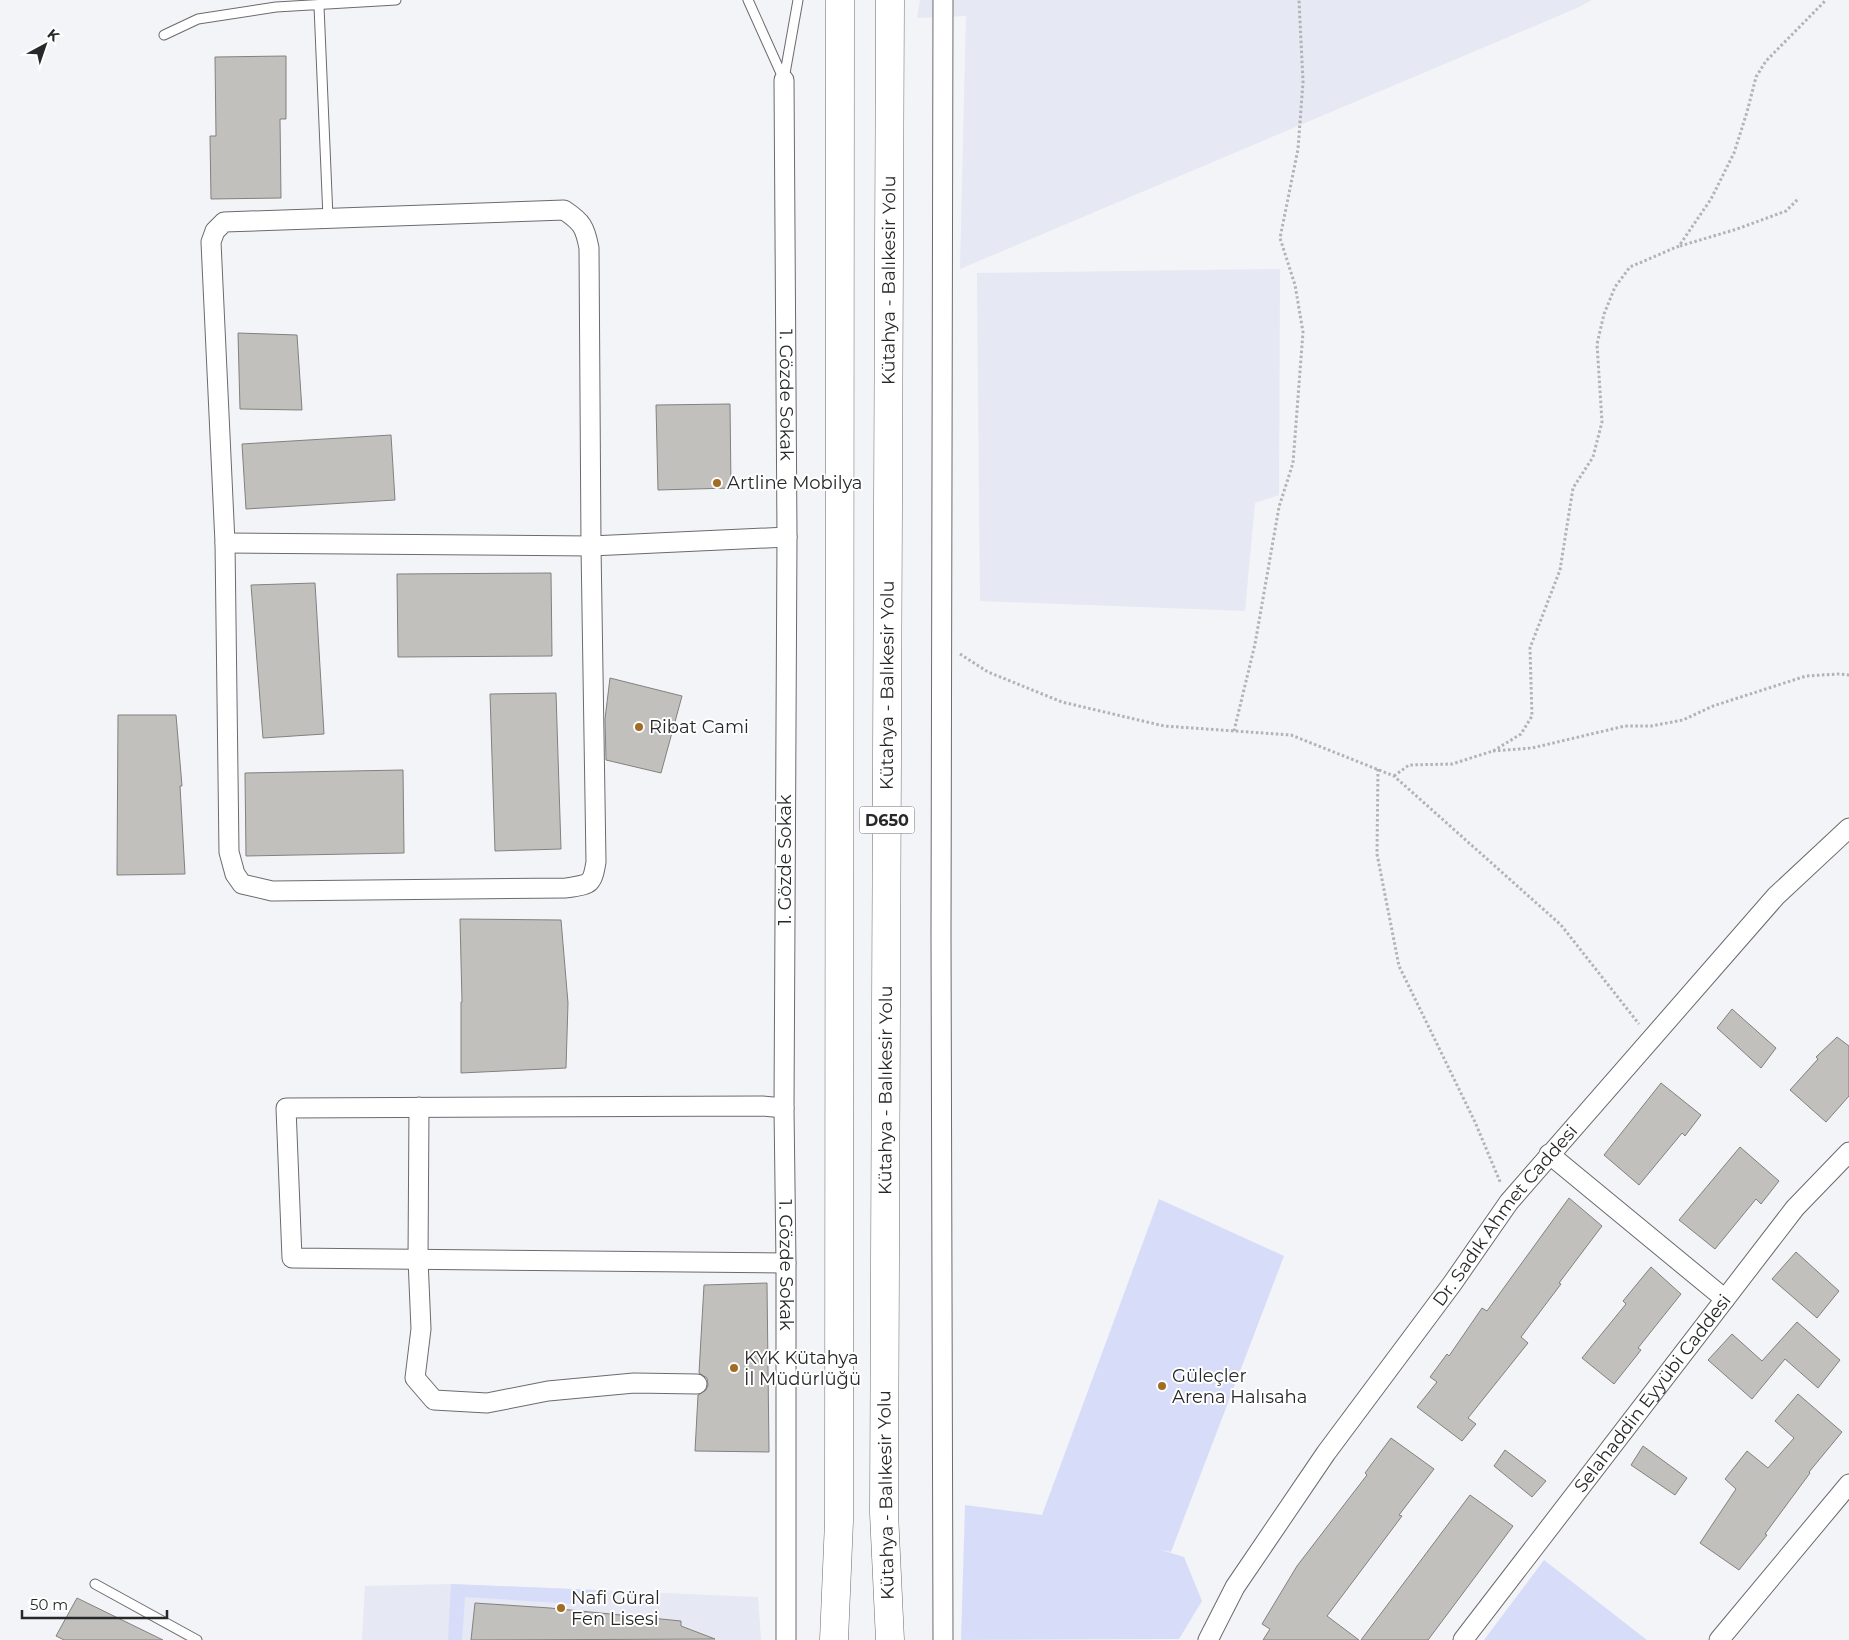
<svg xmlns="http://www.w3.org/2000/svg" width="1849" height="1640" viewBox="0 0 1849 1640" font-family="Montserrat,sans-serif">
<rect width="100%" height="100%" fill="#f3f4f7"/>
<!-- built -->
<path fill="#e6e8f3" d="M920 0H1592L1577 8 960 269 966 16 917 18Z
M1280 269 1279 495 1255 503 1245 611 980 601 977 273Z
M451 1584 758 1597 761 1640H362L365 1586Z"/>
<!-- green -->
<path fill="#d7ddf9" d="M1159 1199 1284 1256 1171 1552 1158 1549 1184 1557 1202 1601 1179 1639 961 1640 965 1505 1042 1515Z
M1544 1560 1647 1640H1484Z
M451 1584 598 1590 575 1604 465 1597 462 1640H448Z"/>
<!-- building -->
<path fill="#c2c0bd" stroke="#83817f" d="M286 56V119H280L281 198 211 199 210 136H216L215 57Z
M238 333 297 335 302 410 240 409Z
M730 404 731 488 658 490 656 405Z
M391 435 395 500 246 509 242 444Z
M551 573 552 656 398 657 397 574Z
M315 583 324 734 263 738 251 585Z
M610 678 682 696 661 773 606 760 605 719Z
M556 693 561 849 495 851 490 694Z
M118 715H176L182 786H180L185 874 117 875Z
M403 770 404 853 246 856 245 773Z
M460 919 561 920 568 1003 566 1068 461 1073V1002H462Z
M1732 1009 1776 1048 1761 1068 1717 1028Z
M1837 1037 1849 1046V1096L1826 1122 1790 1090 1818 1059 1816 1057Z
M1661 1083 1701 1115 1685 1136 1682 1133 1639 1185 1604 1155Z
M1740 1147 1779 1181 1761 1204 1756 1199 1715 1249 1679 1220Z
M1569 1198 1602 1226 1559 1283 1561 1284 1521 1337 1528 1343 1468 1418 1476 1424 1462 1441 1417 1407 1437 1382 1430 1377 1447 1354 1449 1356 1482 1308 1487 1311Z
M1796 1252 1839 1291 1817 1318 1772 1279Z
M1651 1267 1681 1294 1638 1348 1641 1350 1614 1384 1582 1358 1626 1304 1623 1301Z
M767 1283 769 1452 695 1451 698 1395 706 1390 708 1385 707 1378 699 1373 704 1285Z
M1797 1322 1840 1360 1818 1388 1785 1359 1752 1399 1708 1360 1732 1334 1762 1361Z
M1798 1394 1842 1432 1809 1472 1810 1473 1765 1534 1767 1535 1739 1570 1700 1543 1736 1489 1725 1479 1747 1451 1768 1468 1794 1438 1775 1421Z
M1391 1438 1434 1469 1399 1515 1402 1516 1327 1616 1359 1640H1263L1270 1629 1262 1624 1297 1566 1367 1475 1365 1473Z
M1643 1446 1687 1478 1675 1495 1631 1465Z
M1505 1450 1546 1481 1532 1497 1494 1466Z
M1470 1495 1513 1526 1478 1573 1428 1640H1361Z
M77 1598 163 1640H64L56 1636Z
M475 1603 550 1608 681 1621V1626L715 1639 471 1640Z"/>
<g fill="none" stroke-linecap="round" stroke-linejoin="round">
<!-- service casing -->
<g stroke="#6b6b6e" stroke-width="11">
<path id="service" d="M748 0 784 80
M319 6 328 218
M164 35 198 19 276 7 396 0
M784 79 798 0
M95 1584 197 1640"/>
</g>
<!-- minor casing -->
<g stroke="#6b6b6e" stroke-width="21">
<g id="minor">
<path id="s1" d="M784 80 787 537 784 1108 786 1263V1640"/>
<path d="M564 210C582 222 585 227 589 248L591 546 596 862C592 886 590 884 566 888L272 891 242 884 235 874 229 852 225 543 211 242 215 231 224 222Z"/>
<path d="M225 543 591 546 787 537"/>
<path d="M419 1107 418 1259 421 1329 415 1378 434 1400 487 1403 548 1391 634 1383 697 1384"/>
<path d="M784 1108 762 1106 286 1108 292 1258 786 1263"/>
<path d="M1549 1154 1725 1299"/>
<path d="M943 1640 941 935 943 0"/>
<path id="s2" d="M1208 1640 1235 1587 1326 1453 1452 1284 1509 1202 1776 896 1849 828"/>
<path id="s3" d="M1463 1640 1795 1208 1849 1152"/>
<path d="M1719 1640 1849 1484"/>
</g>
</g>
<!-- trunk casing -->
<g stroke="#6b6b6e" stroke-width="29">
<g id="trunk">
<path d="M834 1640 839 1521 840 0"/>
<path id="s4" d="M890 1640 884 1513 890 0"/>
</g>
</g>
<!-- path -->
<path stroke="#b2b3b5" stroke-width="3" stroke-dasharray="2.5 2.5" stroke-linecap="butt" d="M1680 246 1737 229 1786 211 1799 198
M960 654 988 672 1062 702 1164 726 1291 735 1394 776 1561 925 1639 1024
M1234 731 1255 644 1279 507 1293 463 1303 332 1295 285 1280 238 1298 149 1303 82 1299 0
M1493 751 1532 748 1625 726H1651L1683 720 1713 706 1806 676 1838 674 1849 675
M1378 769 1377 854 1399 966 1475 1122 1501 1184
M1394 776 1409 765 1452 764 1493 751 1521 734 1532 716 1530 648 1560 570 1573 488 1593 457 1602 422 1597 344 1604 314 1615 287 1630 267 1679 246 1711 199 1734 153 1747 112 1756 77 1766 61 1826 0"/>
<!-- service -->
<use href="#service" stroke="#fff" stroke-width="9"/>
<!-- minor -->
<use href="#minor" stroke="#fff" stroke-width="19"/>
<!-- trunk -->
<use href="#trunk" stroke="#fff" stroke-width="28"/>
</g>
<!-- markers -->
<g fill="#a16c24" stroke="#fff" stroke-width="2">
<circle cx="717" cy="483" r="5"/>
<circle cx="639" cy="727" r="5"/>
<circle cx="734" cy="1368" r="5"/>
<circle cx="1162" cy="1386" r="5"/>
<circle cx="561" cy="1608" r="5"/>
</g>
<g text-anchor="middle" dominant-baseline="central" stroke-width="4" stroke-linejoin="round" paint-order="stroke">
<!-- shield labels -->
<rect fill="#fff" stroke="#686869" stroke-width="1" x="859.5" y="806.5" width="55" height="27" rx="4"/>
<g font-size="16" font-weight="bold" fill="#272829">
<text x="887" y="820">D650</text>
</g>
<!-- street labels -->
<g font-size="18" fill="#272829" stroke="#fff">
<text stroke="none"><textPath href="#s4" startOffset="1360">Kütahya - Balıkesir Yolu</textPath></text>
<text stroke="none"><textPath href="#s1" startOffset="315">1. Gözde Sokak</textPath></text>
<text stroke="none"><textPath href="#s4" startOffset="955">Kütahya - Balıkesir Yolu</textPath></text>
<text transform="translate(785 860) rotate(-90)">1. Gözde Sokak</text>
<text stroke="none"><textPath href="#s4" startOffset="550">Kütahya - Balıkesir Yolu</textPath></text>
<text stroke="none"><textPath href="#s2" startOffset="519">Dr. Sadık Ahmet Caddesi</textPath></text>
<text stroke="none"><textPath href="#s1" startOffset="1185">1. Gözde Sokak</textPath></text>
<text stroke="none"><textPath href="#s3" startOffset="311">Selahaddin Eyyübi Caddesi</textPath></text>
<text transform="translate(886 1495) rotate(-91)">Kütahya - Balıkesir Yolu</text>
</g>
<!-- poi labels -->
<g font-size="18" fill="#272829" stroke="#fff" text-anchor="start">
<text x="727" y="483">Artline Mobilya</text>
<text x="649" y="727">Ribat Cami</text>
<text x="744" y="1358">KYK Kütahya<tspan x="744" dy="21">İl Müdürlüğü</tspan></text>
<text x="1172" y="1376">Güleçler<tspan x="1172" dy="21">Arena Halısaha</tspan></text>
<text x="571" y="1598">Nafi Güral<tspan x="571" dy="21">Fen Lisesi</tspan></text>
</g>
</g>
<!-- north arrow -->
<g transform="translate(45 45) rotate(40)" stroke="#ffffff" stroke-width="4" paint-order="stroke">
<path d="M0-4L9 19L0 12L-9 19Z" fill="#272829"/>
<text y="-8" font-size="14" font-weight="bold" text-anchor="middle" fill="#272829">K</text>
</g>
<!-- scale -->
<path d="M22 1610v8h145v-8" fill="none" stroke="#272829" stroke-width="2.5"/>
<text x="30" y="1610" font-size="15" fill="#272829" stroke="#ffffff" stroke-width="4" paint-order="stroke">50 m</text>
</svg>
